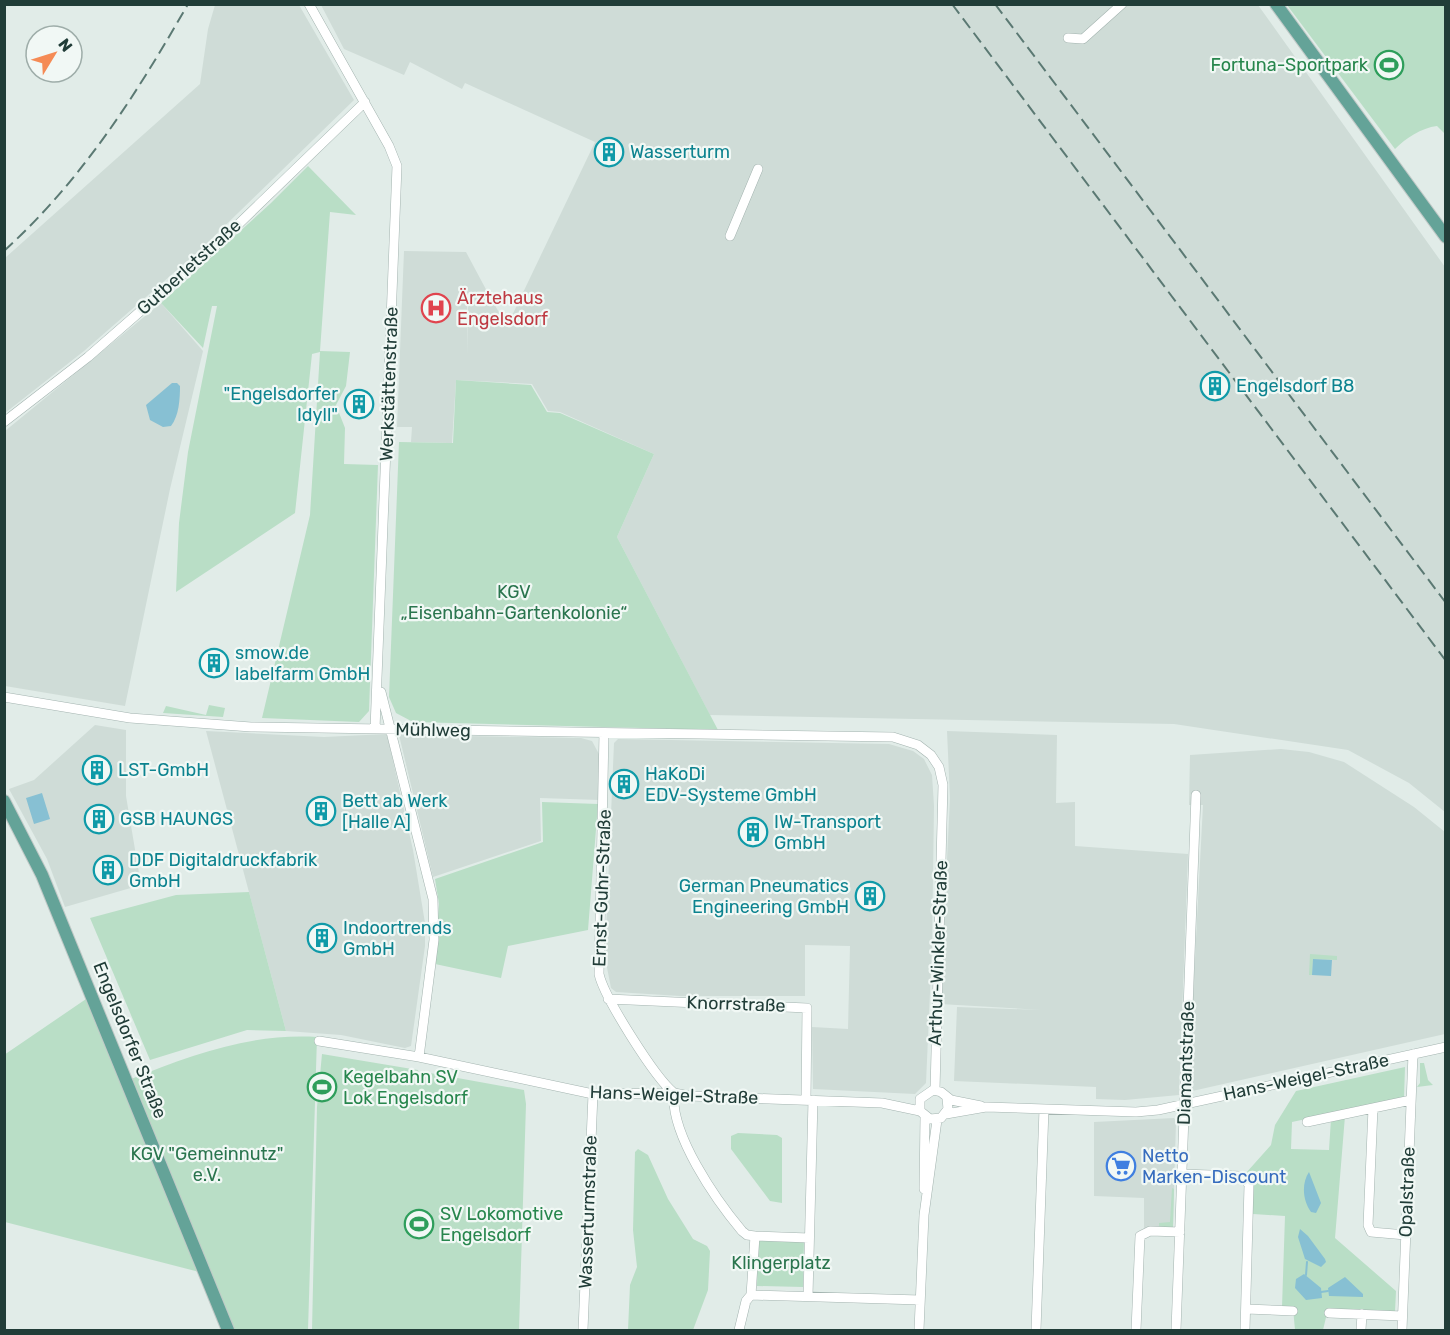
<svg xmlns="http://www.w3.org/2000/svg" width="1450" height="1335" viewBox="0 0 1450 1335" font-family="Rubik,sans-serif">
<rect width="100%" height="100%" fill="#e1ece8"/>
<!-- built -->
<path fill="#cfdcd7" d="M215 5H299L354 100 201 249 84 351 5 413V258L200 84 208 29Z
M321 5H1258L1445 267V812L1409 783 1348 750 1174 724 710 715 617 537 654 454 560 412 548 411 532 384 456 380 452 443 411 442 412 427H397L404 251 466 252 489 295H467L468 355V297H490L507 326 595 142 465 83 462 89 410 62 404 75 344 49Z
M161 303 203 351 170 489 125 706 5 686V431Z
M95 725 126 730V796L141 885 65 907 47 859 9 789 34 780Z
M206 731 324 737 387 734 413 850 425 923V946L411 1046 405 1048 341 1035 286 1031Z
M947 731 1057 735 1056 803 1075 802V846L1188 854 1179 1095 1125 1100 1096 1099V1087L954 1081 957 1007 1042 1010 940 1004 950 798Z
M399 735 581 738 592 741 600 756V800L540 798 541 841 433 877Z
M618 739 889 744 913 751 924 759 932 775 934 806 932 947 926 1083 915 1094 813 1089 812 1027 848 1029 850 946 805 945V996H680L616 992 611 988 605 957 614 743Z
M1281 749 1309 752 1344 762 1414 807 1445 832V1034L1188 1092 1203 805H1189L1190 755Z
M1174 1118 1176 1121 1173 1227 1144 1228V1198L1094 1196V1122Z"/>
<!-- green -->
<path fill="#b9dec6" d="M1287 5H1445V134L1437 126C1421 128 1406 138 1395 149Z
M308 166 356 215 330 212 320 351 350 352 346 386 336 405 345 428 344 464 378 465 369 711 359 722 262 718 310 515 320 352 312 354 295 513 176 592 179 523 188 452 217 306H212L203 348 161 303 271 203Z
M456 380 531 385 547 412 560 413 654 454 617 537 718 730 413 722 396 713 389 697 399 442 453 443Z
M209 705 225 708 223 717 163 713 166 706 206 715Z
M542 802 598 804 588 930 508 946 501 978 435 964 439 904 435 879 543 842Z
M249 892 286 1031 247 1030 150 1060 90 918 176 895Z
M1310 954 1337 956V960L1313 959 1312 975H1309Z
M89 997 131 1079C192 1055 250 1033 317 1037L308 1330H233L211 1275 5 1222 4 1055Z
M322 1054 418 1070 420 1076 426 1077 430 1073 524 1090 526 1104 519 1330H312L317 1107Z
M1420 1063H1424L1428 1080 1433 1085 1417 1087 1420 1083Z
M1405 1067 1404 1098 1292 1122 1291 1149 1329 1150 1331 1119 1345 1116 1335 1238 1396 1291 1395 1312 1328 1309 1323 1330H1295L1293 1308 1282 1307 1285 1216 1253 1214V1176L1246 1173 1271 1145 1275 1125 1296 1091Z
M738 1133 777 1135 782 1138V1203L770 1201 731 1149V1136Z
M638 1149 648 1155 668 1199 693 1239 707 1246 710 1251 708 1290 693 1330H628L630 1285 637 1267 633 1230 635 1152Z
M1172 1188 1174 1189 1173 1227H1159V1223L1170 1222Z
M758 1239 804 1240 803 1287 757 1286Z"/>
<!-- water -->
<path fill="#87c0d3" d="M172 383H177L180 386C180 399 179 416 171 426L163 427 150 420 146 405Z
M42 793 50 819 34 824 26 798Z
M1313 959 1332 960 1331 976 1312 975Z
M1309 1172 1321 1203 1316 1213 1311 1212C1303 1201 1301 1184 1309 1172Z
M1300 1229 1308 1236 1325 1259 1326 1262 1321 1267 1305 1259 1298 1237Z
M1304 1274 1321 1288 1322 1298 1306 1300 1295 1288 1296 1279Z
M1345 1277 1363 1294V1297L1329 1296 1328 1288Z"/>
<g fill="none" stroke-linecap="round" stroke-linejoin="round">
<!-- stream -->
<path stroke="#87c0d3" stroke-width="2" d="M1306 1275 1307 1262
M1321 1292 1328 1291"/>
<!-- minor casing -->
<g stroke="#a4b4b0" stroke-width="10">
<path id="minor" d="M309 4 389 146 397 166 375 729
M1068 38 1083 39 1122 4
M730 236 758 169
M4 422 88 357 222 240 365 102
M381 692 433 899 434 940 419 1057
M4 697 130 718 251 727 893 737 918 745 931 755 939 767 943 785 935 1090
M604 733 599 974C604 997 655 1078 674 1093
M608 999 807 1008 806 1100
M319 1041 419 1057 593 1094 674 1093 690 1096 882 1103 920 1111
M674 1093C670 1134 716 1200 742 1231L747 1235 755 1236 751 1295 746 1301 739 1330
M947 1098 948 1109 941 1118 930 1119 920 1111V1099L933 1090 941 1092 951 1100 981 1106
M1373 1108 1368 1225 1371 1232 1406 1235
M946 1114 986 1107 1136 1112 1158 1110 1446 1047
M1307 1122 1411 1100
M1182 1174 1239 1176 1244 1177 1249 1185 1245 1330
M924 1189 925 1117
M755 1236 809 1238
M751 1295 920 1300
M808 1296 813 1100
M1246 1309 1293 1311
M1329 1313 1402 1316
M583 1330 593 1094
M919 1330 924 1215 937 1120
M1036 1330 1044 1109
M1136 1330 1140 1236 1150 1231 1180 1232
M1176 1330 1196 795
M1361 1330 1362 1314
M1402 1330 1413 1054"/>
</g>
<!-- major casing -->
<g stroke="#c1c9c7" stroke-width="14">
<path id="major" d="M1276 4 1446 237
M4 801 42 875 228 1330"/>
</g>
<!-- minor -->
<use href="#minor" stroke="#fff" stroke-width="9"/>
<!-- major -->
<use href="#major" stroke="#64a398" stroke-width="12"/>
<!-- rail -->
<path stroke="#5b7973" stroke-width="2" stroke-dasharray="12 6" stroke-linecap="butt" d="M952 4 1446 661
M995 4 1446 603
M4 251C82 180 136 95 188 4"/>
</g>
<!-- icons -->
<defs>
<g id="stadium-ring" transform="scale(1.5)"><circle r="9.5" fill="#f1f8f5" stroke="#2e9e5b" stroke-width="1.5"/><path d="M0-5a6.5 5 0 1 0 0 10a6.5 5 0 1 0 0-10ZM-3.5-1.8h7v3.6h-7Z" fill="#2e9e5b"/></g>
<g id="building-ring" transform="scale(1.5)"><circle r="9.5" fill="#f1f8f5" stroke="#0f9aa8" stroke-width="1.5"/><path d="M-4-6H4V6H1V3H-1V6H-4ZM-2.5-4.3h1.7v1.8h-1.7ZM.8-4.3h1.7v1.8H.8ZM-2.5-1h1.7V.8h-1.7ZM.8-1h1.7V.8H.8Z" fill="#0f9aa8"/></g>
<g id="hospital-ring" transform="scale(1.5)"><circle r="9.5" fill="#f1f8f5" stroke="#e0444e" stroke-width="1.5"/><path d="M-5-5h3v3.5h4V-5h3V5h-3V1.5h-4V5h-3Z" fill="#e0444e"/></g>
<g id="supermarket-ring" transform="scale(1.5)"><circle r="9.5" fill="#f1f8f5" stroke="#3f7fe0" stroke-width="1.5"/><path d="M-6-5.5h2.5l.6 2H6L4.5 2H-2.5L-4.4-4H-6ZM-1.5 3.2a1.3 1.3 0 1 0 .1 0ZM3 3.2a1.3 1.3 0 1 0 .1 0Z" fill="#3f7fe0"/></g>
</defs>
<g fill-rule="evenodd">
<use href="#stadium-ring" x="1389" y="65"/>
<use href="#building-ring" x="609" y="152"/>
<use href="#hospital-ring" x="436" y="308"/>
<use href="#building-ring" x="1215" y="386"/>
<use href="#building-ring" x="359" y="404"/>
<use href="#building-ring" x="214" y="663"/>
<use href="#building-ring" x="97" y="770"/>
<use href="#building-ring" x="624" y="784"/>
<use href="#building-ring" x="321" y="811"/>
<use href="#building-ring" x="99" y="819"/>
<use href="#building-ring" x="753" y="832"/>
<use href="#building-ring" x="108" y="870"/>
<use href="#building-ring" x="870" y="896"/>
<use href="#building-ring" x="322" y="938"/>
<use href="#stadium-ring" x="322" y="1087"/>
<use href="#supermarket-ring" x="1121" y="1166"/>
<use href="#stadium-ring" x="419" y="1224"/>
</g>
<g text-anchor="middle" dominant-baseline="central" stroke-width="4.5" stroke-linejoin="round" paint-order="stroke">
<!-- leisure labels -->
<g font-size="18" fill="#27864d" stroke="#f1f8f5" text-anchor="start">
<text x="1368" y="65" text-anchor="end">Fortuna-Sportpark</text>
<text x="343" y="1077">Kegelbahn SV<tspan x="343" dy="21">Lok Engelsdorf</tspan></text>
<text x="440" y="1214">SV Lokomotive<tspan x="440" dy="21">Engelsdorf</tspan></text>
</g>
<!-- culture labels -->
<g font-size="18" fill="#0d838f" stroke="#f1f8f5" text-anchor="start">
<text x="630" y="152">Wasserturm</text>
<text x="1236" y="386">Engelsdorf B8</text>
<text x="338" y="394" text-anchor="end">"Engelsdorfer<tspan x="338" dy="21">Idyll"</tspan></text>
<text x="235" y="653">smow.de<tspan x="235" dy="21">labelfarm GmbH</tspan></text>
<text x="118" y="770">LST-GmbH</text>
<text x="645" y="774">HaKoDi<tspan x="645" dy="21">EDV-Systeme GmbH</tspan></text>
<text x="342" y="801">Bett ab Werk<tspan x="342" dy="21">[Halle A]</tspan></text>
<text x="120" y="819">GSB HAUNGS</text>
<text x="774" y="822">IW-Transport<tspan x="774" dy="21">GmbH</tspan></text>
<text x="129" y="860">DDF Digitaldruckfabrik<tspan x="129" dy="21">GmbH</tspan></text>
<text x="849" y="886" text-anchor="end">German Pneumatics<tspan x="849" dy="21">Engineering GmbH</tspan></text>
<text x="343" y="928">Indoortrends<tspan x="343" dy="21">GmbH</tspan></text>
</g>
<!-- street labels -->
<g font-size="18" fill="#213d38" stroke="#f1f8f5">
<text transform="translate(189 267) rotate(-42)">Gutberletstraße</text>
<text transform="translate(389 384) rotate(-88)">Werkstättenstraße</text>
<text transform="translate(433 730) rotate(1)">Mühlweg</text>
<text transform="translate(602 888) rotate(-88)">Ernst-Guhr-Straße</text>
<text transform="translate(938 953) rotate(-88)">Arthur-Winkler-Straße</text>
<text transform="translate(736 1004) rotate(2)">Knorrstraße</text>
<text transform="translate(130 1040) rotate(68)">Engelsdorfer Straße</text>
<text transform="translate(1186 1063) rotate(-88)">Diamantstraße</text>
<text transform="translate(1306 1077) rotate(-12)">Hans-Weigel-Straße</text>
<text transform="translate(674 1095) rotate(2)">Hans-Weigel-Straße</text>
<text transform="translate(1407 1192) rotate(-88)">Opalstraße</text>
<text transform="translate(588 1212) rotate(-88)">Wasserturmstraße</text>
</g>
<!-- health labels -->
<g font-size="18" fill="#be3a42" stroke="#f1f8f5" text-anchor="start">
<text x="457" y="298">Ärztehaus<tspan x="457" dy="21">Engelsdorf</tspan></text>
</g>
<!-- park labels -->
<g font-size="18" fill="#2a754e" stroke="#f1f8f5">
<text x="514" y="592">KGV<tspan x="514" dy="21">„Eisenbahn-Gartenkolonie“</tspan></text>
<text x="207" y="1154">KGV "Gemeinnutz"<tspan x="207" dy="21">e.V.</tspan></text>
<text x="781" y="1263">Klingerplatz</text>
</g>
<!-- shop labels -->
<g font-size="18" fill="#366cbe" stroke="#f1f8f5" text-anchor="start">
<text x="1142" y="1156">Netto<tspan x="1142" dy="21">Marken-Discount</tspan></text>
</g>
</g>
<!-- border -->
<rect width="1450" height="1335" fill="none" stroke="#213d38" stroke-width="12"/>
<!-- north arrow -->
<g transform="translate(54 54) rotate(52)"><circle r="28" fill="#f1f8f5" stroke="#9eada9" stroke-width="1.5"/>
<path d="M0-4.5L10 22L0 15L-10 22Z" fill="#f58b55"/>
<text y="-9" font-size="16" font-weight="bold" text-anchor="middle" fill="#213d38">N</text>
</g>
</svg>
